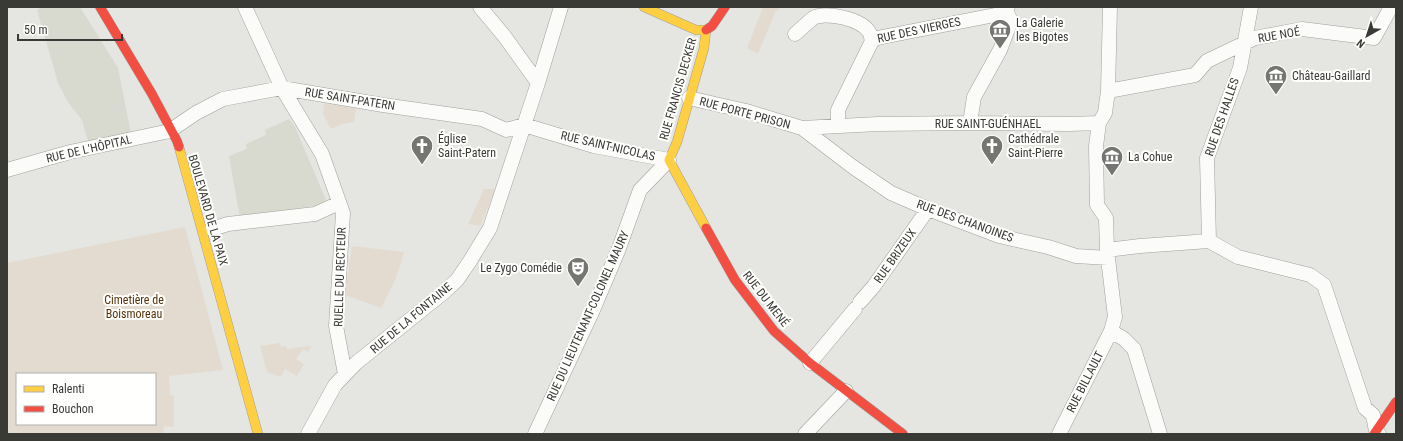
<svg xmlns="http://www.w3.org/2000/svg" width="1403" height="441" viewBox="0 0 1403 441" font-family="'Roboto Condensed',sans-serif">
<rect width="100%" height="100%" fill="#e5e5e1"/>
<!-- built -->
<path fill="#d8d9cf" d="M42 7H80L118 68 131 134 89 145 82 120 68 102 58 83 37 10Z
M289 119 295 127 326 200 319 205 240 218 229 156 247 149 246 144 266 135 265 130Z"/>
<!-- green -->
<path fill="#e4dbd0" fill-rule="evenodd" d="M763 7H780L775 13 758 54 747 48Z
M324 103 356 108 354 122 342 124 331 129 323 114Z
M484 189H496L480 226 468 224Z
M185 227 223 370 169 376 170 395 174 396V427L164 426 163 434H7V263ZM17 374H155V424H17Z
M352 246 404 252 396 278 381 308 345 295Z
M280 343 281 347 286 346 287 349 311 346 308 352 303 349 296 359 304 364 297 376 285 369 281 377 267 372 260 346Z"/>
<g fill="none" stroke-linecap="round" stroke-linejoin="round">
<!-- street casing -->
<g stroke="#9f9f9c" stroke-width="15">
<path id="street" d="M245 7 282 88 322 154 343 213 336 326 345 374
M480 7 505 37 538 83
M795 34 813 18C825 11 862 19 869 32 871 34 871 38 872 41
M1108 91 1195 75 1207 61 1255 38 1302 29 1374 38 1391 7
M689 98 746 111 802 128 878 124 970 123 1069 124 1099 123
M970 123 974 97 1000 50 1011 21 1005 9
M838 126V110L872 41 877 38 1000 14 1008 7
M802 128 853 167 891 193 928 209 999 236 1048 247 1076 256 1108 258
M7 170 70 152 165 132 171 130 196 113 223 99 282 88 383 105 482 119 506 130 524 125 594 146 669 160
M212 229 228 224 315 214 339 203
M1209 241 1207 158 1240 68 1251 7
M1107 250 1140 246 1209 241 1238 257 1310 275 1324 285 1365 408 1373 415 1376 431 1379 434
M860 302 874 286 928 209
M1111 331 1124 339 1134 349 1160 434
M810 363 855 309
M308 434 335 385 356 363 443 293 457 280 470 261 490 228 538 83 561 7
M535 434 593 310 618 251 640 190 669 160
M805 434 846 391
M1059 434 1111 331 1115 317 1107 250 1106 218 1097 205 1096 146 1099 123 1105 113 1108 91 1110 7"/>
</g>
<!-- slow casing -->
<g stroke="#9f9f9c" stroke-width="10">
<path id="slow" d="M644 7 696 30H706
M706 30 704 48 677 142 669 160 706 228
M179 147 258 434"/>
</g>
<!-- jam casing -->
<g stroke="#9f9f9c" stroke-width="10">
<path id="jam" d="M100 7 152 94 177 141 179 147
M706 30 712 26 725 7
M706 228 735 280 774 331 810 363 903 434
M1374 434 1396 402"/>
</g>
<!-- street -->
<use href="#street" stroke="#fbfbfa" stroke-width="14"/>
<!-- slow -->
<use href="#slow" stroke="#ffcf43" stroke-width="9"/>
<!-- jam -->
<use href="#jam" stroke="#f24e42" stroke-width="9"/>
</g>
<!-- icons -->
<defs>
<g id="museum-pin" transform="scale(1.15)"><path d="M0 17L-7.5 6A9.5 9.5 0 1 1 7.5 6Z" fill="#757672" stroke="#fffffe"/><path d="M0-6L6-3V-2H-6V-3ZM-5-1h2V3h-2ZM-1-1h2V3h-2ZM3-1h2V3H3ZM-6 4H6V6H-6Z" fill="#fff"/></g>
<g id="church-pin" transform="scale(1.15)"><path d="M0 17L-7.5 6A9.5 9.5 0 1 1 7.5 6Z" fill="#757672" stroke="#fffffe"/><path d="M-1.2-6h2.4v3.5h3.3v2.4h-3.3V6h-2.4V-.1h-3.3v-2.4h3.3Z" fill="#fff"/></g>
<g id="theatre-pin" transform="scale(1.15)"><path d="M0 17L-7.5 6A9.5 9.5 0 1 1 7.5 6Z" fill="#757672" stroke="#fffffe"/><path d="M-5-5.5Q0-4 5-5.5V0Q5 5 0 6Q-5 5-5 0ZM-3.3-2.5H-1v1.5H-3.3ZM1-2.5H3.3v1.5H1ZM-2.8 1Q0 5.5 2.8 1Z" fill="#fff"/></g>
</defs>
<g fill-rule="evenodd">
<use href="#museum-pin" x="1000" y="30"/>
<use href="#museum-pin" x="1276" y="76"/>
<use href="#church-pin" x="422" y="146"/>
<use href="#church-pin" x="992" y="146"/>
<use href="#museum-pin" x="1112" y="157"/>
<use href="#theatre-pin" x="578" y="268"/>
</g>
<g text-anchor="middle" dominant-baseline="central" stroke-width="4" stroke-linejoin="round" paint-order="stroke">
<!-- poi labels -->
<g font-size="12" fill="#393a36" stroke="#fffffe" text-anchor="start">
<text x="1016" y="23">La Galerie<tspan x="1016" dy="14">les Bigotes</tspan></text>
<text x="1292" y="76">Château-Gaillard</text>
<text x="438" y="139">Église<tspan x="438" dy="14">Saint-Patern</tspan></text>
<text x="1008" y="139">Cathédrale<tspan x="1008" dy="14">Saint-Pierre</tspan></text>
<text x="1128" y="157">La Cohue</text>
<text x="562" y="268" text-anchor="end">Le Zygo Comédie</text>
</g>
<!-- street labels -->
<g font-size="12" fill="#393a36" stroke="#fffffe">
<text transform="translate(919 30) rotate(-12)">RUE DES VIERGES</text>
<text transform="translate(1279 35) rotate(-10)">RUE NOÉ</text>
<text transform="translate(678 89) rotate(-74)">RUE FRANCIS DECKER</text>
<text transform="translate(350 99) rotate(9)">RUE SAINT-PATERN</text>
<text transform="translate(745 113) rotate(15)">RUE PORTE PRISON</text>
<text transform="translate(1222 117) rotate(-71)">RUE DES HALLES</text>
<text x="988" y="124">RUE SAINT-GUÉNHAEL</text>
<text transform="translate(608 146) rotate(13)">RUE SAINT-NICOLAS</text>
<text transform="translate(89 149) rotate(-13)">RUE DE L'HÔPITAL</text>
<text transform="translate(208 210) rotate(74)">BOULEVARD DE LA PAIX</text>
<text transform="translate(965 221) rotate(20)">RUE DES CHANOINES</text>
<text transform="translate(895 256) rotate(-55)">RUE BRIZEUX</text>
<text transform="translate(340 277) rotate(-88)">RUELLE DU RECTEUR</text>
<text transform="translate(766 299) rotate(52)">RUE DU MENÉ</text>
<text transform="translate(588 316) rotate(-66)">RUE DU LIEUTENANT-COLONEL MAURY</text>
<text transform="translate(411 318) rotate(-40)">RUE DE LA FONTAINE</text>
<text transform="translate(1085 382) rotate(-63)">RUE BILLAULT</text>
</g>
<!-- park labels -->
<g font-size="12" fill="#56320b" stroke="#fffffe">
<text x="134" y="300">Cimetière de<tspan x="134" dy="14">Boismoreau</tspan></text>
</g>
</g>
<!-- border -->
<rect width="1403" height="441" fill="none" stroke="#393a36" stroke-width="16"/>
<!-- legend -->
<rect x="16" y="373" width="140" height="52" fill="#fffffe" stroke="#b0b0ae"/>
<rect x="24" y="386" width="20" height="6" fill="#ffcf43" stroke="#b0b0ae"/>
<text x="52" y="393" font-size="12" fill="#393a36">Ralenti</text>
<rect x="24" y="406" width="20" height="6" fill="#f24e42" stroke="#b0b0ae"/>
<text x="52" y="413" font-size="12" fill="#393a36">Bouchon</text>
<!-- north arrow -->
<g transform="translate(1367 36) rotate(219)" stroke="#fffffe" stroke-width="3" paint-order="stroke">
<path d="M0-3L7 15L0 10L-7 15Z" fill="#393a36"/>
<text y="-6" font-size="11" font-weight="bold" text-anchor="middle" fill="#393a36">N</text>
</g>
<!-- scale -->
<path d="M18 34v6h104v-6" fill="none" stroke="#393a36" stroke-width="2"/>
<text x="24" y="34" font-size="12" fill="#393a36" stroke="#fffffe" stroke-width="3" paint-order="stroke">50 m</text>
</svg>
